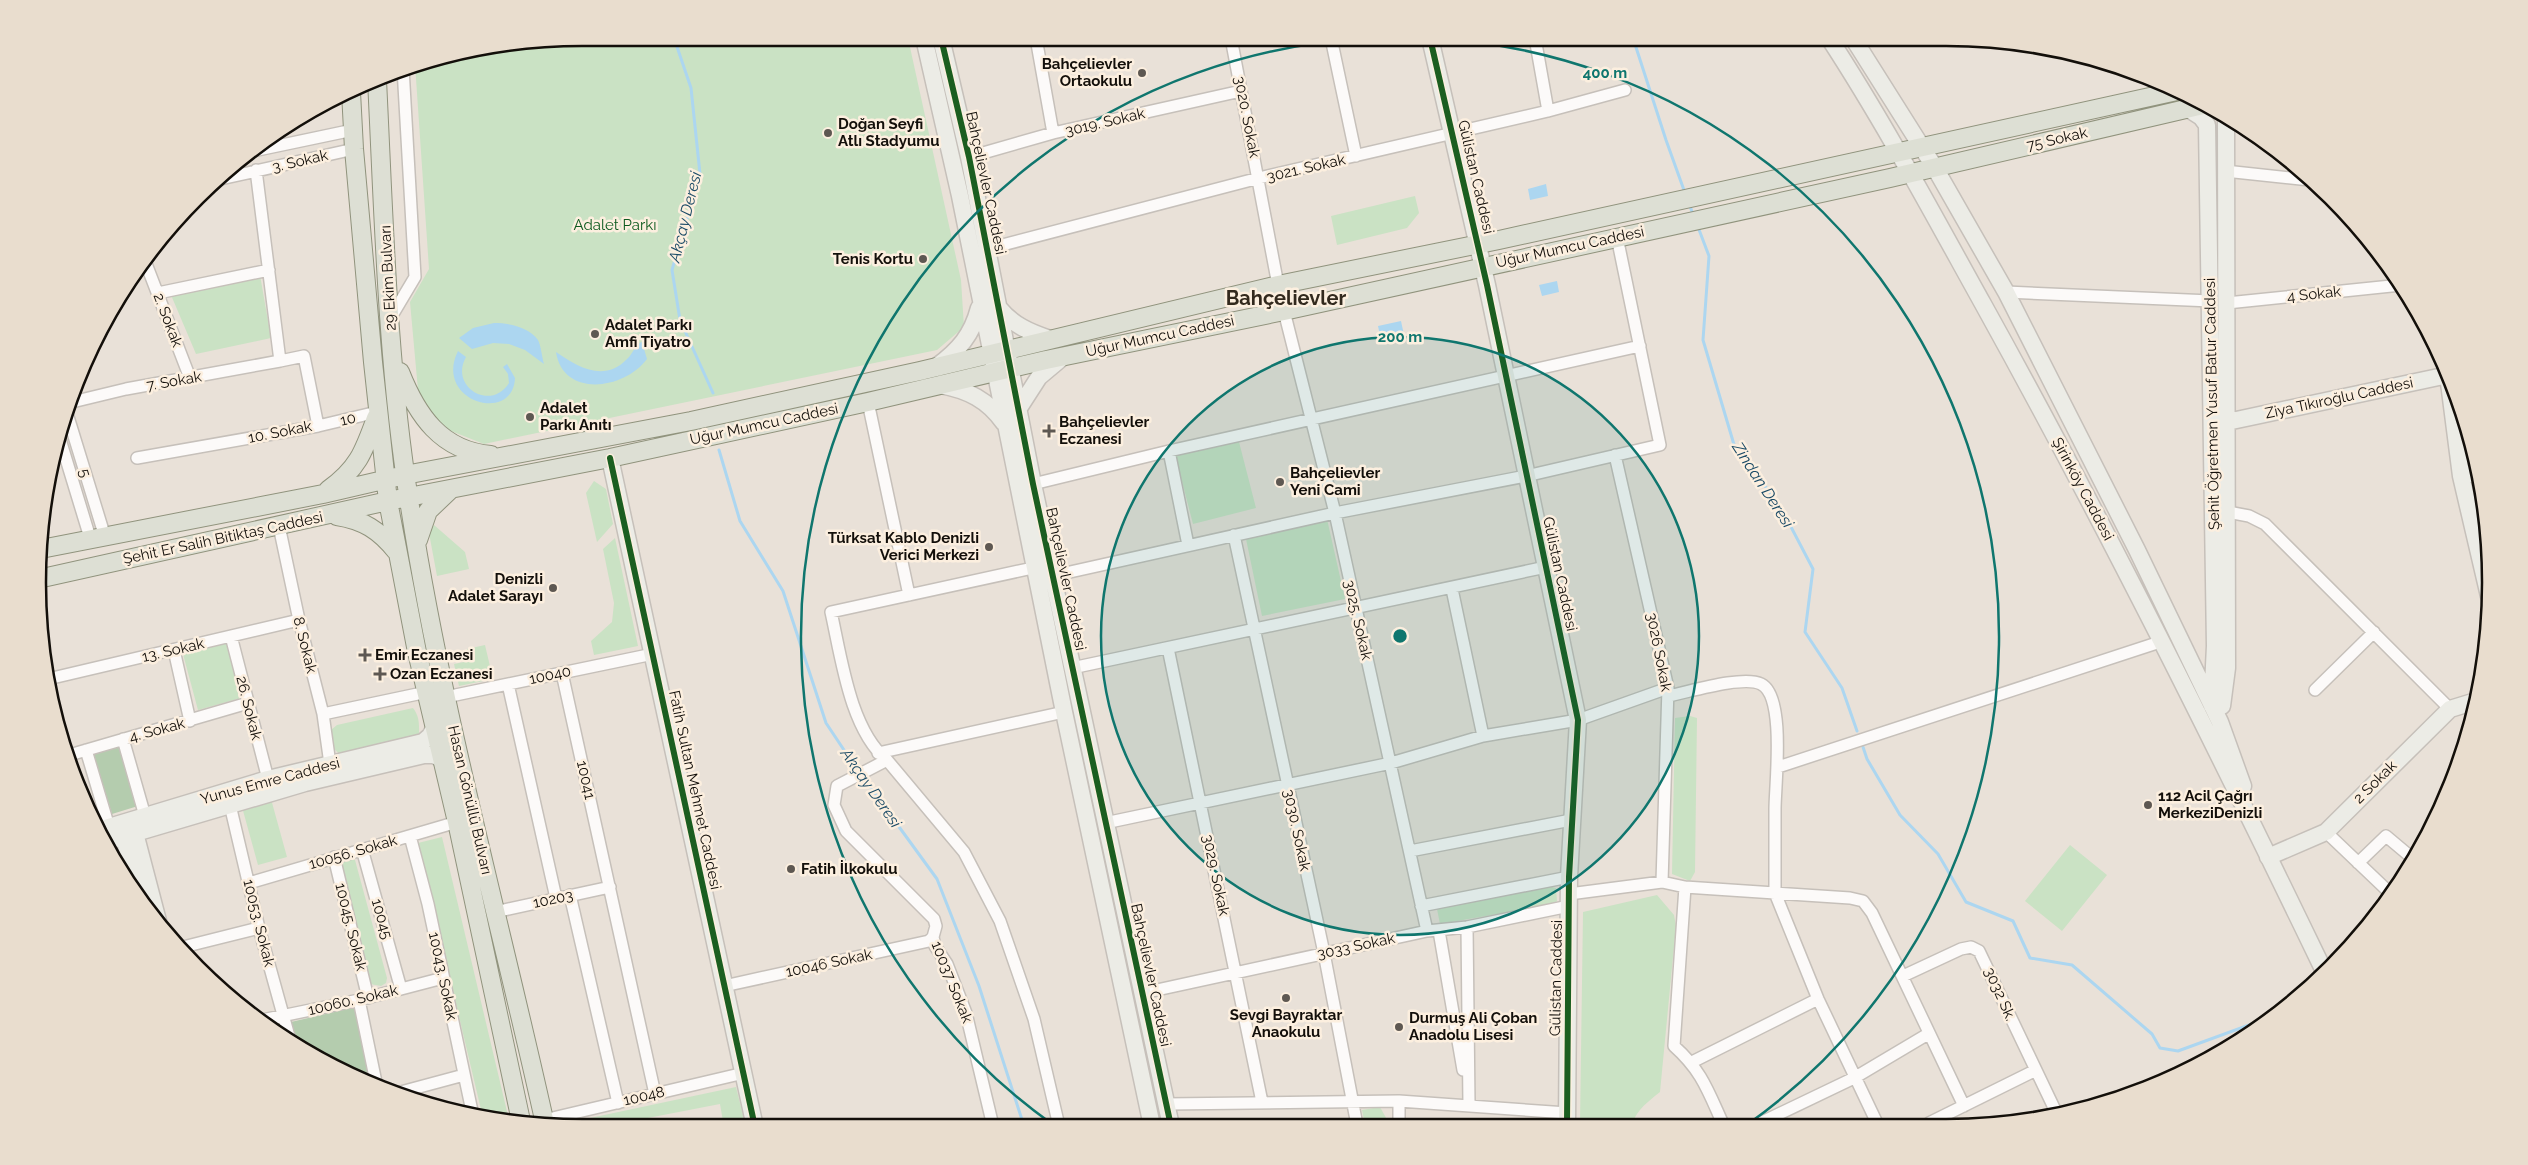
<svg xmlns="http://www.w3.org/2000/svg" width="2528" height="1165" viewBox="0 0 2528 1165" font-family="Raleway,sans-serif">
<rect width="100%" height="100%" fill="#e9e1d8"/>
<!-- green -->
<path fill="#cae2c4" d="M582 38H908L961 280 964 327 937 350 484 444 451 431 430 413 418 390 410 302 429 269 415 64 476 48Z
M1415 196 1419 213 1407 228 1337 245 1331 216Z
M260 275 271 338 196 354 171 295Z
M2459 408 2475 461 2466 453Z
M1238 438 1256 508 1193 524 1175 454Z
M594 481 606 489 613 524 597 542 586 493Z
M1327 519 1345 599 1262 616 1246 539Z
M434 525 465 552 469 569 437 576 429 533Z
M615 538 638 646 594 655 591 641 612 622 614 603 603 549Z
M226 643 241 698 198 710 183 654Z
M485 645 493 679 459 686 454 664 469 661 467 649Z
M413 708C420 717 419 725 419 736L343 757 334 749 331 730 337 725Z
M1690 716 1697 718 1695 872 1690 881 1672 874 1675 718Z
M271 799 287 857 258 865 242 807Z
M442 837 509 1120 483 1118 418 843Z
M2070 845 2107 875 2062 931 2025 901Z
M350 858 355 860 387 978 386 983 381 986 370 984 341 869 344 861Z
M1552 887 1556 888 1557 901 1554 904 1440 924 1437 909 1439 908Z
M1657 895 1674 915 1676 926 1660 1092C1649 1101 1637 1109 1632 1124H1580L1583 912Z
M736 1087 746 1127H724L720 1104 622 1123V1127L563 1126 562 1124Z
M1380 1107 1390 1125H1365L1362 1110Z"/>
<!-- forest -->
<path fill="#b4ccae" d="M119 746 138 806 112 814 93 754Z
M356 1007 375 1086 310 1054 296 1045 291 1022Z"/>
<!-- water -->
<path fill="#acd6f0" d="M1546 184 1548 196 1530 200 1528 189Z
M1557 281 1559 292 1542 296 1539 285Z
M1401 321 1404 335 1381 340 1378 326Z
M494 323C509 323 529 327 538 340 541 346 542 357 544 364L525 350 509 344 493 343 472 349 459 338 473 328Z
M642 342 647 359C624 390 563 398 556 352 578 367 604 383 627 359 633 354 635 344 642 342Z
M458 351 466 357C449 387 491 412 509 383L508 374 503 367 507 364 515 378C513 425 433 401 458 351Z"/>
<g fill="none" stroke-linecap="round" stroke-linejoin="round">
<!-- stream -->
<path stroke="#acd6f0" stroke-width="3" d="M674 38 691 88 700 174 672 270 680 320 713 393
M1633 38 1666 140 1685 193
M1689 204 1693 214
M1698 227 1709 256 1703 340 1735 448 1779 504 1813 569 1805 632 1842 688 1857 731
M719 450 740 521 783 591 826 723 858 771
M1863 747 1867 759 1900 815 1938 854 1966 902 2013 921 2030 958 2072 965 2152 1034 2160 1048 2178 1051 2279 1014
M862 776 937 879 979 986 1024 1126"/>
<!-- street casing -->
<g stroke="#c6c0ba" stroke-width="14">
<path id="street" d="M1036 38 1053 133
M1231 38 1278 285
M1331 38 1356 156
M1535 38 1548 111
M253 151 353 130
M969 157 1053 133 1241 91
M2225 171 2310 180
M216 180 354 149
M987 249 1259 178 1548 111 1625 90
M145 261 190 378
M2006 292 2211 301
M158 293 269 270
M2227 303 2401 285
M1284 311 1335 513 1427 931
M390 319 415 277 403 68
M868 402 909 595
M68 403 126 389 280 361
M66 410 105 537
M318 426 377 412
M59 436 91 541
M1169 451 1188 545
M1615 455 1668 688 1662 882
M137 458 318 426 304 356 280 361 256 170
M1033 484 1169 451 1640 346
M2228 512 2249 516 2265 524 2450 709
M279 526 299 620 323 714 330 764
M1234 535 1324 953 1357 1125
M1042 566 831 612C841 656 850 730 887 760L964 852 1000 921 1034 1019 1059 1126
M1052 576 1335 513 1526 476 1660 445 1617 237
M1452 589 1483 736
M231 636 268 779
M1168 648 1262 1102
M174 650 190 721
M1072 668 1546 567
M562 673 655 1094
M48 679 299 620
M508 684 556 898
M2315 690 2374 632
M1668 696C1689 692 1743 675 1761 684 1786 696 1775 785 1775 809 1775 837 1775 865 1775 893L1850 898 1863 901 1872 913 1964 1106
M446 697 653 654
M323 714 427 692
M123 739 145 816
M86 750 109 827
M878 753 1064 712
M66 756 248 703
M887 760 837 786 834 805 846 831 934 919 936 926 933 937 935 946 947 964 966 1013 993 1126
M1778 767 2163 641
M230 805 259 928 290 1040
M1105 823 1391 763 1483 736 1578 720 1668 688
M2326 832 2390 893
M410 836 428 904 473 1116
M362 849 401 989
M1410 851 1571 820
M334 857 368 998
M2358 863 2386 836 2411 857
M249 883 457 822
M1685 887 1674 1046C1702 1071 1708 1091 1723 1124
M1569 894 1662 882 1685 887 1775 893 1818 999 1877 1123
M570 895 618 1103
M1421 906 1569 877
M495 912 610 887
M1467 927 1469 1104
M1439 931 1463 1070
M179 948 259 928
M1903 976 1961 949 1971 947 1979 951 2056 1112
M724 986 929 941 933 937
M1143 993 1427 931 1467 927 1569 906
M359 1000 377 1087
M262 1020 359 1000 443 978
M1692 1062 1818 999
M397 1093 464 1075
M1399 1101V1125
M1167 1104 1399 1101 1567 1113
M544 1120 744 1073
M1929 1123 2034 1071
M1758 1124 1854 1078 1928 1034"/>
</g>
<!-- secondary casing -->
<g stroke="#c6c0ba" stroke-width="19">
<path id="secondary" d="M924 38 960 196 1064 712 1152 1126
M941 38 969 157 1033 484 1171 1126
M1430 38 1487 285 1578 720 1569 877 1567 1124
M1829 38C1885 124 1933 214 1983 304 2104 522 2215 745 2323 969
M1853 38 1935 168 2006 292 2137 550 2220 722 2243 786
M2187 108 2201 117 2207 125 2215 646 2212 706
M999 308C1013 325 1029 332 1050 339
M936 367C959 350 972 335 979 308
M2448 375 2461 476 2489 596
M940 385C968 390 988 400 1004 423
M1019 408 1039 377 1064 356
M2227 422 2448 375
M610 458 755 1127
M2461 476 2479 472
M2222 706 2227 668 2226 117
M127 825 135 833 158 921
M125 826 124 837 138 894
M99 830 268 779 423 742 430 736 435 727
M105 842 305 783 424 755H434L443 760
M2268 857 2326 832 2450 709 2476 701"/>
</g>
<!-- primary casing -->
<g stroke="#90937d" stroke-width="20">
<path id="primary" d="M377 80C384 220 387 361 409 500 441 710 499 916 545 1124
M351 92 354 149 373 362 388 501 417 652 457 822 521 1121
M400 372C417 415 441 451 491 455
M328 490C358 469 364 451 376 418
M337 516C363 520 379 530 396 551
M418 540 428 511 450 490
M41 549 323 494 405 475 691 421 920 371 1278 285 1499 240 2177 91
M38 579 388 501 610 458 868 402 1046 360 1284 311 1890 178 2203 105"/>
</g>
<!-- street -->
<use href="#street" stroke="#fcfaf9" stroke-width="11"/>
<!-- secondary -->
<use href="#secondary" stroke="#ecece6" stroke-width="16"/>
<!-- primary -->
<use href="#primary" stroke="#dddfd4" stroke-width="18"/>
<!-- cycleway casing -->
<g stroke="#fcefdf" stroke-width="9">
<path id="cycleway" d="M941 38 969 157 1033 484 1171 1126
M1430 38 1487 285 1578 720 1569 877 1567 1124
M610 458 755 1127"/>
</g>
<!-- cycleway -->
<use href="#cycleway" stroke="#1b5e20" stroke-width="6"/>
</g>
<!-- distance rings -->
<circle cx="1400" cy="636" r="299" fill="#0f766e" fill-opacity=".12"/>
<g fill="none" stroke="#0f766e" stroke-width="2.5">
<circle cx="1400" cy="636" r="299"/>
<path d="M1052 1124A599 599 0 0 1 1374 38M1426 38A599 599 0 0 1 1748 1124"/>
</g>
<!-- markers -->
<g fill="#5e5852" stroke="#fcefdf" stroke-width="2">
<circle cx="1142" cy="73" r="5"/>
<circle cx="828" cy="133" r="5"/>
<circle cx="923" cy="259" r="5"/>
<circle cx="595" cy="334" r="5"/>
<circle cx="530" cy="417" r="5"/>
<path d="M1046.5 423.5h5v5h5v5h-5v5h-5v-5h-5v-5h5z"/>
<circle cx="1280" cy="482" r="5"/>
<circle cx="989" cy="547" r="5"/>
<circle cx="553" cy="588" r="5"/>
<path d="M362.5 647.5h5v5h5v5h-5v5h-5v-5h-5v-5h5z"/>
<path d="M377.5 666.5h5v5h5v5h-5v5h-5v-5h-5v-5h5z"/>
<circle cx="2148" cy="805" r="5"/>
<circle cx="791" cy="869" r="5"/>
<circle cx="1286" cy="998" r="5"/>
<circle cx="1399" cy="1027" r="5"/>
</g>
<g text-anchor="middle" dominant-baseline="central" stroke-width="5" stroke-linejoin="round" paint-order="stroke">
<!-- poi labels -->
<g font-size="15" font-weight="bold" fill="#130f0a" stroke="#fcefdf" text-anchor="start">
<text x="1132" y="64" text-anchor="end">Bahçelievler<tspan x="1132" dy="17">Ortaokulu</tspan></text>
<text x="838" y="124">Doğan Seyfi<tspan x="838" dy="17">Atlı Stadyumu</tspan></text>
<text x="913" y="259" text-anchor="end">Tenis Kortu</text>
<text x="605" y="325">Adalet Parkı<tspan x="605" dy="17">Amfi Tiyatro</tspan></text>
<text x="540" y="408">Adalet<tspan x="540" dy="17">Parkı Anıtı</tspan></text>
<text x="1059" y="422">Bahçelievler<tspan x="1059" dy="17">Eczanesi</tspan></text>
<text x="1290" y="473">Bahçelievler<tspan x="1290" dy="17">Yeni Cami</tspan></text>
<text x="979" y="538" text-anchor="end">Türksat Kablo Denizli<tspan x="979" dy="17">Verici Merkezi</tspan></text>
<text x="543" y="579" text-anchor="end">Denizli<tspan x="543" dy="17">Adalet Sarayı</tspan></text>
<text x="375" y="655">Emir Eczanesi</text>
<text x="390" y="674">Ozan Eczanesi</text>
<text x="2158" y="796">112 Acil Çağrı<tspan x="2158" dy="17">MerkeziDenizli</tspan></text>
<text x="801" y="869">Fatih İlkokulu</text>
<text x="1286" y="1015" text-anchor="middle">Sevgi Bayraktar<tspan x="1286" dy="17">Anaokulu</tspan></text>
<text x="1409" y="1018">Durmuş Ali Çoban<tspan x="1409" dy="17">Anadolu Lisesi</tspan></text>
</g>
<!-- street labels -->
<g font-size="15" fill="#130f0a" stroke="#fcefdf">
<text transform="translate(1247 117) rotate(79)">3020. Sokak</text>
<text transform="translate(1105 122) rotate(-13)">3019. Sokak</text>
<text transform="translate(2057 139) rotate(-13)">75 Sokak</text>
<text transform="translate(300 161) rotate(-13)">3. Sokak</text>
<text transform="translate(1306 168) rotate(-13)">3021. Sokak</text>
<text transform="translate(1476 177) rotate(77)">Gülistan Caddesi</text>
<text transform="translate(986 183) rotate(78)">Bahçelievler Caddesi</text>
<text transform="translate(1570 247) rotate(-12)">Uğur Mumcu Caddesi</text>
<text transform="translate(388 278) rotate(-93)">29 Ekim Bulvarı</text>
<text transform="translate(2314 294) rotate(-6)">4 Sokak</text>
<text transform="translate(168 320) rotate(69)">2. Sokak</text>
<text transform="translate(1160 336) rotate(-12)">Uğur Mumcu Caddesi</text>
<text transform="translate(174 381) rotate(-10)">7. Sokak</text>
<text transform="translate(2339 398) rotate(-12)">Ziya Tıkıroğlu Caddesi</text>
<text transform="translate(2212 404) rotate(-91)">Şehit Öğretmen Yusuf Batur Caddesi</text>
<text transform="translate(348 419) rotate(-13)">10</text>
<text transform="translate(764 424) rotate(-12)">Uğur Mumcu Caddesi</text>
<text transform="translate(280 432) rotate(-11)">10. Sokak</text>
<text transform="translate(85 473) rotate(73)">5</text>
<text transform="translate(2083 489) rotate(62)">Şirinköy Caddesi</text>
<text transform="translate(223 538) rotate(-12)">Şehit Er Salih Bitiktaş Caddesi</text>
<text transform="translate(1560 574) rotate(78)">Gülistan Caddesi</text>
<text transform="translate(1066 579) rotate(78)">Bahçelievler Caddesi</text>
<text transform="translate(1358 620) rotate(77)">3025. Sokak</text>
<text transform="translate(305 645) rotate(76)">8. Sokak</text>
<text transform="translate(173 650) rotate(-13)">13. Sokak</text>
<text transform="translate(1659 652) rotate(79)">3026 Sokak</text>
<text transform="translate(550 675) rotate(-12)">10040</text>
<text transform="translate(249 708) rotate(76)">26. Sokak</text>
<text transform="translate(157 730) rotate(-15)">4. Sokak</text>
<text transform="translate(586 780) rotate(77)">10041</text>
<text transform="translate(270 781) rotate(-15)">Yunus Emre Caddesi</text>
<text transform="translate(2375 782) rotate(-45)">2 Sokak</text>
<text transform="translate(695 790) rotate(78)">Fatih Sultan Mehmet Caddesi</text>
<text transform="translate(470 800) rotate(77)">Hasan Gönüllü Bulvarı</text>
<text transform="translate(1297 830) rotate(78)">3030. Sokak</text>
<text transform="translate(353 852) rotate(-16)">10056. Sokak</text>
<text transform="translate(1216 875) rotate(78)">3029. Sokak</text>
<text transform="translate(553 899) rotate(-12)">10203</text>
<text transform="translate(382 919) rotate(74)">10045</text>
<text transform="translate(259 923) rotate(76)">10053. Sokak</text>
<text transform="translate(351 927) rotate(76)">10045. Sokak</text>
<text transform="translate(1356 946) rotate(-12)">3033 Sokak</text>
<text transform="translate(829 963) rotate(-12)">10046 Sokak</text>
<text transform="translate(1151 975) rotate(78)">Bahçelievler Caddesi</text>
<text transform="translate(443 976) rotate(78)">10043. Sokak</text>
<text transform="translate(1556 978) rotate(-89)">Gülistan Caddesi</text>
<text transform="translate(952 982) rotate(68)">10037 Sokak</text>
<text transform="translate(2000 994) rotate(66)">3032 Sk.</text>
<text transform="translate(353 1000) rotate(-13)">10060. Sokak</text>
<text transform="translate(644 1096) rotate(-13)">10048</text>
</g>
<!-- park labels -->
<g font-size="15" fill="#0d5a1e" stroke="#fcefdf">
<text x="615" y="225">Adalet Parkı</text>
</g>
<!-- water labels -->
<g font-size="16" font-style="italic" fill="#1a4a66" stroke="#fcefdf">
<text transform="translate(685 217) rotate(-76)">Akçay Deresi</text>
<text transform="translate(1763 485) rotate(57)">Zindan Deresi</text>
<text transform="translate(871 788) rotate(55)">Akçay Deresi</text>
</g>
<!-- district labels -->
<g font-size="20" font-weight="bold" fill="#32291d" stroke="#fcefdf">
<text x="1286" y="298">Bahçelievler</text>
</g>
</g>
<!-- crop -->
<path d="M0 0H2528V1165H0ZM582 46H1946A536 536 0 0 1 2482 582V583A536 536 0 0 1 1946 1119H582A536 536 0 0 1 46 583V582A536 536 0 0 1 582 46Z" fill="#e9ddce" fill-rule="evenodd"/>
<path fill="none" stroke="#130f0a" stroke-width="2.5" d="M582 46H1946A536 536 0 0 1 2482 582V583A536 536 0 0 1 1946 1119H582A536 536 0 0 1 46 583V582A536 536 0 0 1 582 46Z"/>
<circle cx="1400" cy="636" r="8" fill="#0f766e" stroke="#fcefdf" stroke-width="2.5"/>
<g font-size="15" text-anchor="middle" font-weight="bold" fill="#0f766e" stroke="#fcefdf" stroke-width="5" stroke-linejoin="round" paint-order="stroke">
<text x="1605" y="78">400 m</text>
<text x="1400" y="342">200 m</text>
</g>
</svg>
